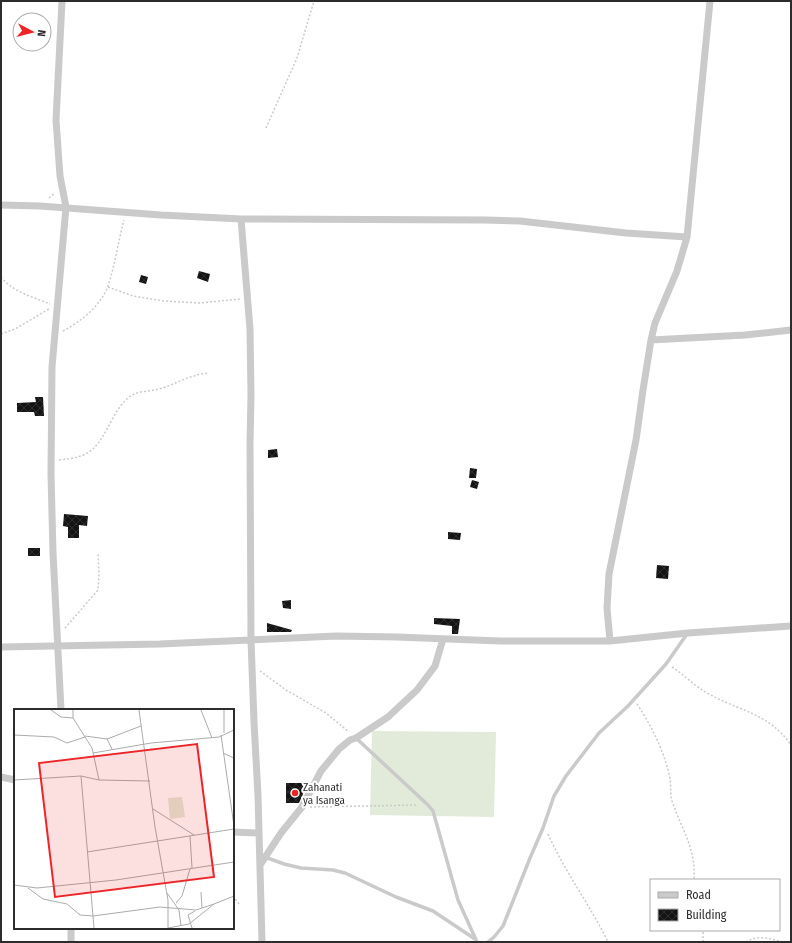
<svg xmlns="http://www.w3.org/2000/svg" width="792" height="943" viewBox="0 0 792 943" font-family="'Fira Sans Condensed',sans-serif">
<defs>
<pattern id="building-cross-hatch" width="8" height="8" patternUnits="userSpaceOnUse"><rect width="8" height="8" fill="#141414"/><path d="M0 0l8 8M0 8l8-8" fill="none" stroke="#2e2e2e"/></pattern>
</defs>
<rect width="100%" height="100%" fill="#fff"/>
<!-- grass -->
<path fill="#e2ebd9" d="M372 731 496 732 494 817 370 815Z"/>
<!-- building -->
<path fill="url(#building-cross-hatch)" d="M199 271 210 274 208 282 197 278Z
M141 275 148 277 146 284 139 282Z
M35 397H43L44 416H35L34 412H17V403L36 402Z
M277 449 278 457 268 458V450Z
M470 468 477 469 476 478H469Z
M472 480 479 482 477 489 470 487Z
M64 514 88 516 87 526 79 525V538H68V527L63 526Z
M448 532 461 533 460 540 448 539Z
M28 548H40V556H28Z
M657 565 669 566 668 579 656 578Z
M291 600V609L283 608 282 601Z
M434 618 460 619 458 634H452V626L434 624Z
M267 623 292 630 291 632H267Z
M286 783H303V794L299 803H286Z"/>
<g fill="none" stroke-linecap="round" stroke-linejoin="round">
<!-- path -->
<path stroke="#cacaca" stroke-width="1.5" stroke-dasharray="2 2" stroke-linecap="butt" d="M266 128 297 58 314 1
M49 198 55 193
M1 277C13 292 33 297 50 304
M108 287 133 296 164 301 200 303 240 299
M63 331C81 322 101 305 108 286 115 265 118 242 124 220
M1 334 15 329 49 309
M1 404H2
M59 460C94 457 97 447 113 418 117 411 121 404 128 398 137 390 148 392 159 389 171 386 182 379 194 376 198 374 204 374 209 373
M65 628 98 590 99 574 98 554
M672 667C685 675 695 687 709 694 739 711 769 713 791 745
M260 671 286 690 326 713 349 732
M637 704C651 725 663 749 669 774 672 783 669 794 673 804 683 832 696 849 694 880
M310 807 418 805
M548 834C565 872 590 905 608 942
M233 896 239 904
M703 942V930
M746 942C759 934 770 939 783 942"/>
<!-- lane -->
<path stroke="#cacaca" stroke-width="3.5" d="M356 738 428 805 433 811 458 900 477 942
M265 857 284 864 301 868 333 870 345 873 396 897 433 911 475 939
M488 942 494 937 503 926 530 858 543 828 554 796 566 776 599 733 628 706 666 664 687 634"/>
<!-- street -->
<path stroke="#cacaca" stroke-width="7" d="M1 205 40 206 161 215 241 219 485 220 520 221 626 233 687 237
M241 219 250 329 251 395 250 444 251 640 254 722 258 795 262 942
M651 340 745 335 791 330
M610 641 607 608 609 574 636 440 643 390 651 340 655 323 677 271 687 237 710 1
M1 647 160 644 336 636 397 637 500 641H610L688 633 791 626
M61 710 53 553 51 474 52 367 66 207 60 176 56 120 62 1
M1 777 15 780
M233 832 259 833
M260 865 281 833 302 807 321 771 339 749 350 740 356 738 388 717 417 690 435 666 443 639
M71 928V942"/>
</g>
<!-- markers -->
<circle fill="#ed2529" stroke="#fff" stroke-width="1.5" cx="295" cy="793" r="4"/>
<g text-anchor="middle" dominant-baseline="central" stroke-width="4" stroke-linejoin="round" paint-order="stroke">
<!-- poi labels -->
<g font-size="11" fill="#2d2d2d" stroke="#fff" text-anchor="start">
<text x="303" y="787">Zahanati<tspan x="303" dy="13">ya Isanga</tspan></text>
</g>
</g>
<!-- overview -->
<g transform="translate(14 709)">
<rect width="220" height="220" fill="#fff"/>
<path d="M168 88 171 108 156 110 154 89Z" fill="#e2ebd9"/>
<path fill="none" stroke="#ababab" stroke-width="1" d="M37 1 47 8 59 9M59 1V9L78 39 85 71M125 1 141 118 154 191V219M187 1 198 29M210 1V24M0 26 40 28 53 34 71 28M207 26 220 117M71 27 93 30 98 40M93 30 127 17M79 44 137 34 205 28 220 21M209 44 220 49M67 67 80 219M0 71 67 67 85 71 136 72M139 100 180 126M176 127 178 159M73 143 220 120M0 176 23 179 102 171 220 153M14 179 29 190 53 195 66 206 79 207 146 198 182 201 200 195M187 183 188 199M153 184 165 201 167 217M162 194 168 187 176 160M154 219 175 215 200 195 220 187M178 219 174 206 181 202"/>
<path fill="#ed2529" fill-opacity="0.15" stroke="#ed2529" stroke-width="2" d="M183 35 200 168 41 188 25 54Z"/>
<rect width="220" height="220" fill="none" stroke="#2d2d2d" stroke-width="2"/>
</g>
<!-- border -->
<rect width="792" height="943" fill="none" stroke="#2d2d2d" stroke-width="4"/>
<!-- legend -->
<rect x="650" y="879" width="130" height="52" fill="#ffffff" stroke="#ababab"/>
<rect x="658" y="892" width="20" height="6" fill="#cacaca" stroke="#ababab"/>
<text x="686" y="899" font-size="12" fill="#2d2d2d">Road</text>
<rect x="658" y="909" width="20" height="12" fill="url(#building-cross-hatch)" stroke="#ababab"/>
<text x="686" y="919" font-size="12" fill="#2d2d2d">Building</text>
<!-- north arrow -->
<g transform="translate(32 32) rotate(97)"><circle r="19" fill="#ffffff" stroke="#ababab"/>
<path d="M0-3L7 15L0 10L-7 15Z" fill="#ed2529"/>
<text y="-6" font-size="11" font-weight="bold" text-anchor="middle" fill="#2d2d2d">N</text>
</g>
</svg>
